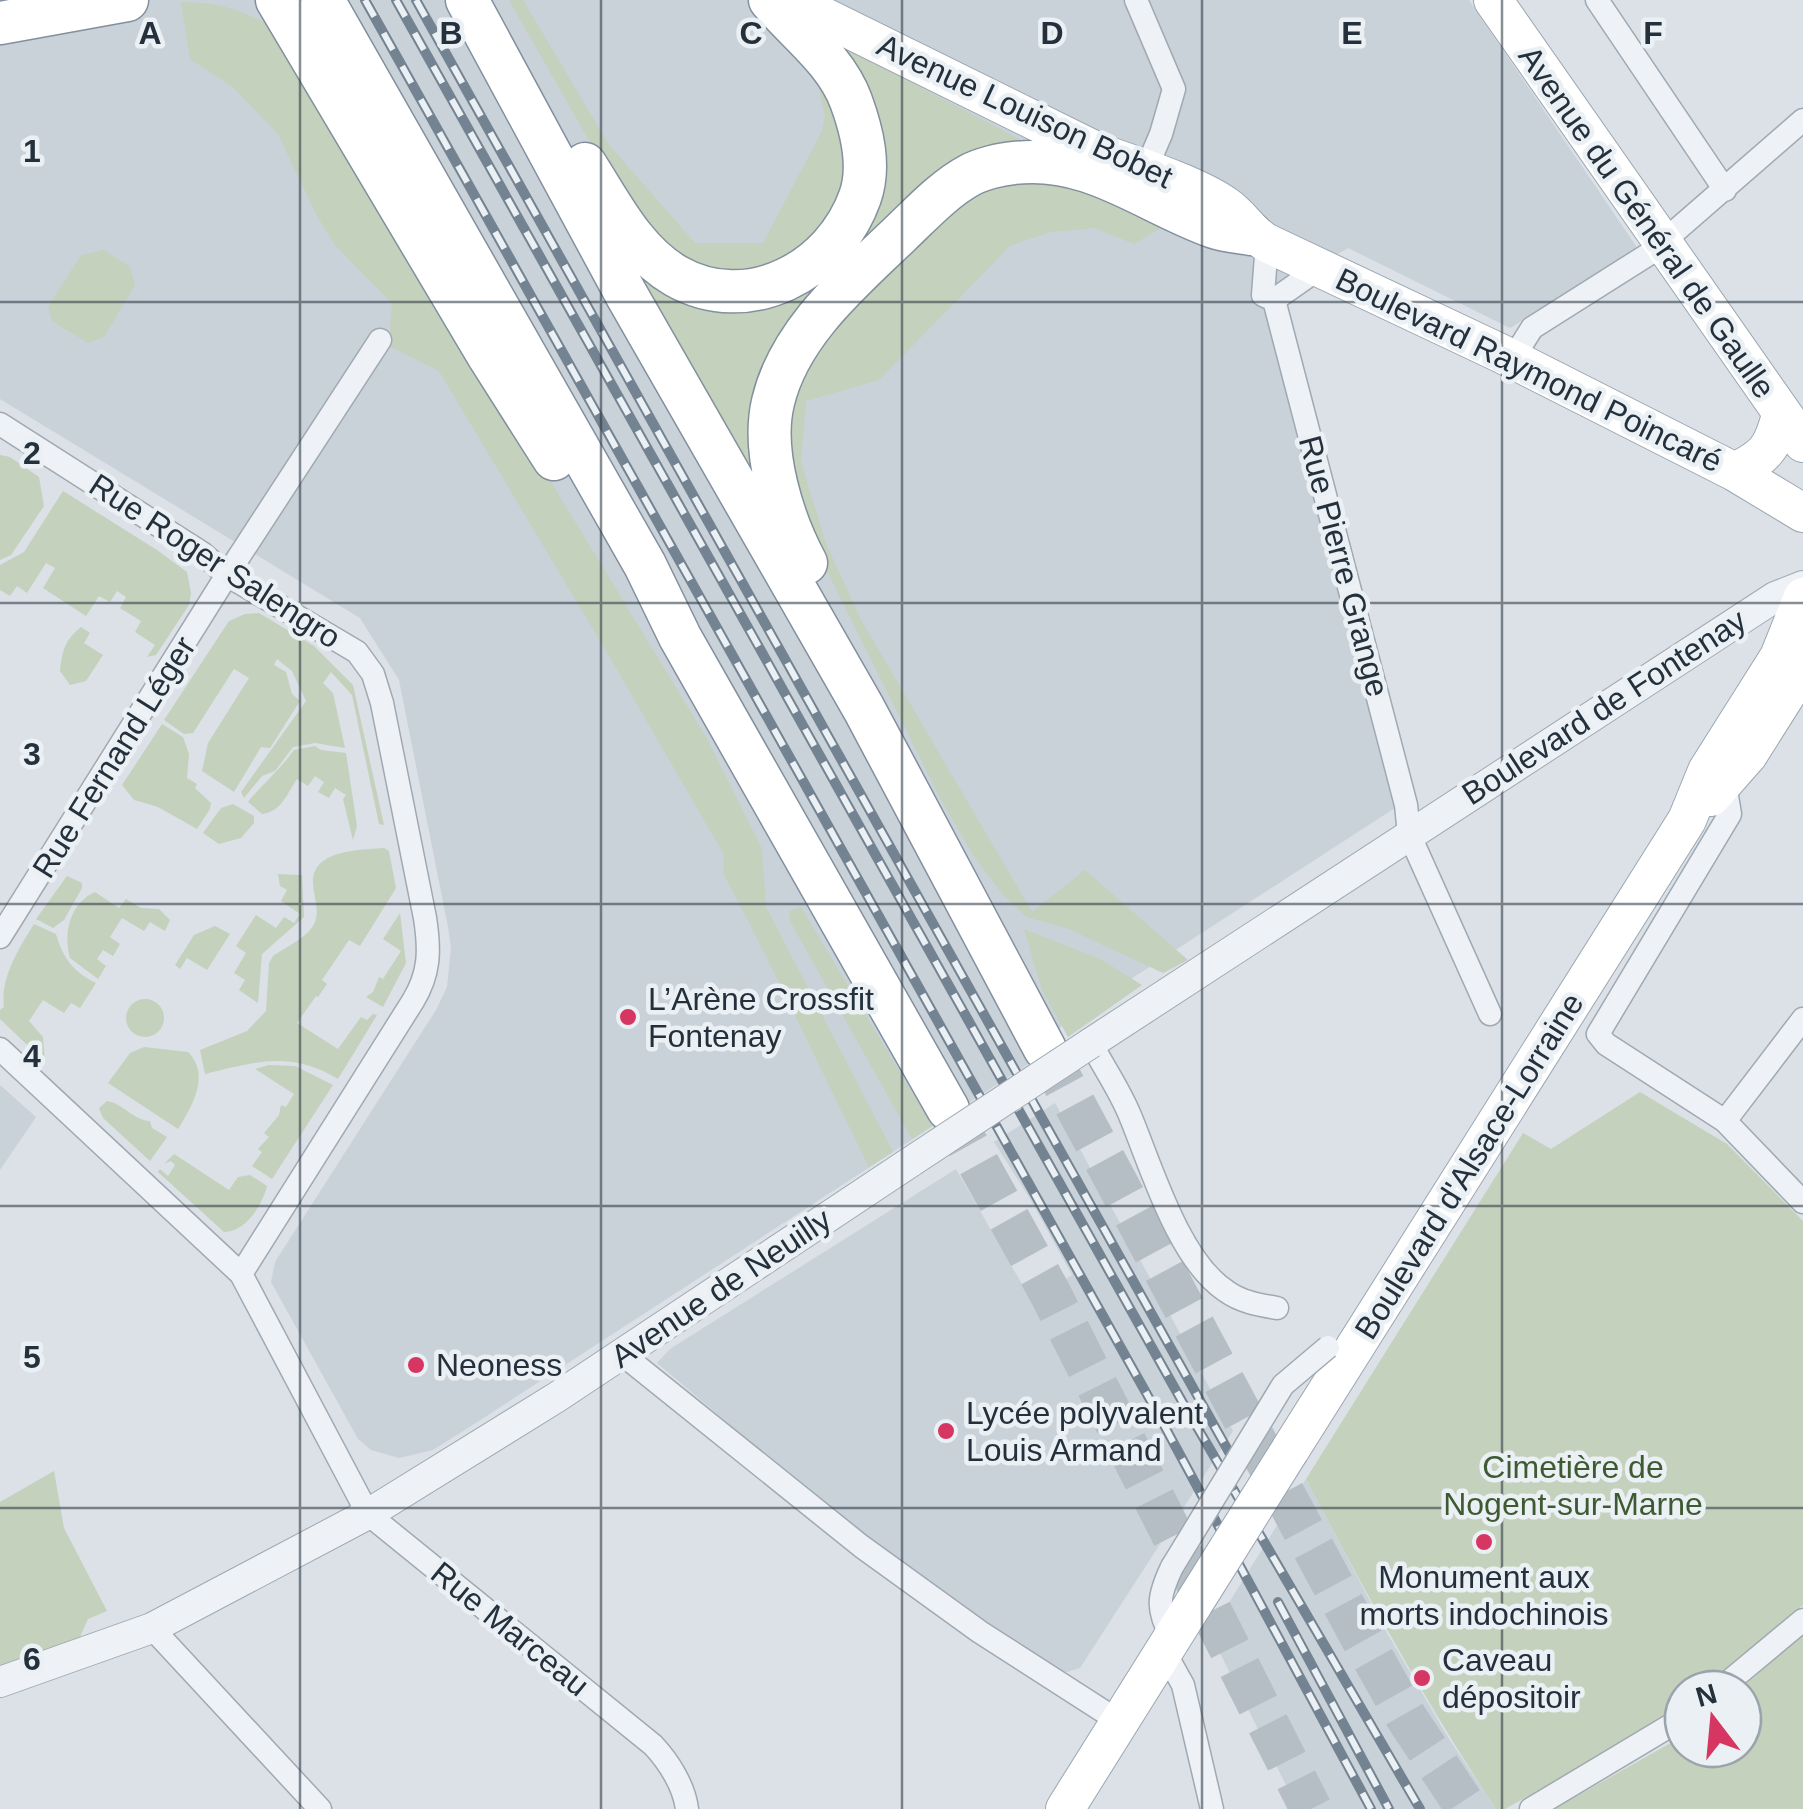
<svg xmlns="http://www.w3.org/2000/svg" width="1803" height="1809" viewBox="0 0 1803 1809" font-family="Helvetica,sans-serif">
<rect width="100%" height="100%" fill="#dbe1e7"/>
<!-- built -->
<path fill="#c9d1d9" d="M0 0H1469L1638 249 1510 328 1348 248 1270 295 1398 806 1066 1021 1033 1061 482 1419 433 1450 399 1458 371 1450 358 1439 271 1282 275 1262 436 1010 447 987 451 948 448 927 399 680 360 618 0 399Z
M0 1085 36 1117 0 1170Z
M1055 1103 1233 1431 1080 1668 1060 1674 826 1506 657 1363 670 1349 956 1169 1031 1300 1072 1275 1029 1197 994 1142Z
M1306 1479 1383 1626 1449 1739 1496 1809H1298L1210 1633Z"/>
<!-- green -->
<path fill="#c4d1bc" d="M509 0H523L609 145 695 243H763L822 131 825 117 817 79 839 103 848 180 818 241 748 274 700 271 632 216Z
M181 2C221 3 240 9 275 28L706 737 762 849 766 907 893 1152 869 1167C820 1069 775 970 723 873L724 855 618 671 439 371 389 346 392 303 335 245 317 216 278 134 233 87 190 59Z
M821 35 1038 149 809 313 769 500 643 279 670 296 740 311 777 305 813 287 867 236 881 202 886 167Z
M1084 182 1166 225 1134 244 1095 228 1051 232 1011 245 879 380 806 401 801 462 826 544 860 618 1032 912 1085 870 1188 960 1163 973 1069 929 1027 917 1004 896 973 855 940 798 816 549 791 482 789 406 798 381 837 324 930 226 967 201 1003 184Z
M104 250 130 267 135 285 104 337 88 343 52 321 48 307 81 255Z
M0 455 10 457 39 477 44 506 11 555 0 560Z
M63 491 157 550 187 572 191 593 189 605 156 655 147 657 155 645 135 632 141 621 120 608 126 597 117 591 110 602 99 596 86 616 43 588 55 568 46 563 27 593 17 586 10 596 0 590V565L24 552Z
M259 613 314 646 353 685 384 825 379 824 352 695 331 672 323 683 333 693 345 748 315 743 293 747 275 771 262 776 244 798 241 792 306 701 292 671 277 659 274 665 286 672 292 694 300 701 270 748 261 747 234 792 202 771 208 743 249 678 234 669 193 733 184 734 164 720 229 621 245 614Z
M81 627 90 633 84 643 103 655 86 681 70 685 60 671C62 651 65 640 81 627Z
M162 724 183 737 189 754 187 778 197 784 195 788 211 803 210 809 197 829 158 807 134 800 122 785Z
M315 746 321 750 346 753 357 826 353 840 343 799 346 795 335 788 329 798 318 792 324 782 315 776 308 786 297 779C287 794 281 812 262 814L248 802C263 783 280 770 294 750Z
M233 804 254 816V823L241 838 219 844 203 833 221 808Z
M384 848 389 851 396 888 360 946 349 940 322 980 327 984 318 997 316 996 297 1023 338 1049 361 1017 367 1020 373 1014 377 1015 338 1079C290 1050 255 1062 205 1074L200 1050 247 1031 266 1011 269 963 273 956C286 947 309 937 315 922 320 909 313 895 313 882 313 849 361 850 384 848Z
M278 874 302 875 304 917 262 954 258 1003 239 990 245 980 234 973 246 953 236 946 256 915 276 928 284 917 294 923 300 914 281 901 287 890 280 886Z
M67 876 82 883V888L64 920 53 928 36 919Z
M95 892 119 908 126 899 141 908 159 909 170 920 165 931 150 922 144 931 122 918 110 937 120 944 113 956 103 950 97 959 106 966 98 979 70 958C63 933 70 903 95 892Z
M801 907 932 1126 912 1139 789 919 790 911Z
M400 913 406 963 383 1007 366 997 373 992 379 977 383 979 401 951 383 939Z
M34 924 56 934C63 958 73 972 96 983L80 1008 71 1003 64 1013 43 1000 29 1021 43 1037 45 1062 0 1019V1010L4 1007C0 978 19 948 34 924Z
M215 926 230 934 207 970 187 958 180 969 175 965 194 935Z
M1024 929 1100 959 1142 985 1068 1037 1042 990Z
M126 1018a19 19 0 1 1 38 0a19 19 0 1 1-38 0Z
M144 1047 188 1052C211 1075 192 1106 178 1129L108 1083 130 1053Z
M269 1065 295 1066 333 1085 272 1179 252 1166 262 1152 258 1149 269 1137 264 1133 279 1115 281 1105 286 1107 294 1094 255 1069Z
M1640 1092 1727 1144 1803 1221V1605L1704 1689H1683V1707L1672 1716 1505 1809H1496C1426 1703 1365 1592 1306 1479L1523 1133 1551 1149Z
M107 1101C124 1104 133 1120 150 1121L152 1128 167 1137 150 1161 103 1118 99 1108Z
M174 1154 229 1190 238 1177 250 1175 267 1186C262 1205 246 1232 224 1232L158 1172 160 1169 168 1176 175 1165 171 1161 164 1164Z
M54 1471 64 1528 107 1611 88 1619 80 1637 0 1665V1502Z
M1803 1635V1809H1554L1683 1736V1749H1743V1689H1740Z"/>
<g fill="none" stroke-linecap="round" stroke-linejoin="round">
<!-- motorway-tunnel -->
<path stroke="#b6bec5" stroke-width="42" stroke-dasharray="42 21" stroke-linecap="butt" d="M1045 1049 1361 1637 1406 1717 1467 1809
M948 1109 1050 1293 1311 1809"/>
<!-- minor casing -->
<g stroke="#a0a9b1" stroke-width="25">
<path id="minor" d="M1136 0 1174 89 1161 134 1146 169
M1597 0 1725 190
M1267 243 1263 295 1274 300
M1321 267 1274 300 1406 805 1409 834 1490 1014
M1512 360 1532 328 1649 254 1803 120
M0 424 202 553 227 575 357 652 373 674 382 703 425 918C430 950 430 973 413 1001L241 1274
M1725 784 1730 814 1598 1034 1606 1044 1725 1121 1803 1202
M0 937 227 575 380 340
M1091 1043C1104 1068 1121 1092 1131 1118 1152 1169 1179 1260 1226 1291 1241 1302 1259 1305 1277 1308
M0 1049 241 1274 368 1514 653 1745C669 1762 684 1786 687 1809
M1725 1121 1803 1019
M622 1354 861 1546 980 1632 1120 1722
M152 1628 320 1809
M1172 1638C1156 1609 1158 1596 1172 1567
M1164 1651 1183 1685 1212 1809
M1720 1689 1803 1620
M1531 1809 1683 1718"/>
</g>
<!-- tertiary casing -->
<g stroke="#a0a9b1" stroke-width="32">
<path id="tertiary" d="M1091 1043 1775 597 1803 586
M0 1682 152 1628 368 1514 557 1397 912 1161"/>
</g>
<!-- primary casing -->
<g stroke="#9aa7b3" stroke-width="40">
<path id="primary" d="M790 0 1100 153C1134 165 1197 185 1226 206 1242 217 1249 233 1267 243L1500 353 1735 472 1803 513
M1493 0 1803 443
M1735 472C1766 456 1772 449 1781 415
M1711 797 1748 755 1803 668
M1290 1450 1687 820 1707 771 1779 657 1803 597
M1065 1809 1194 1603"/>
</g>
<!-- motorway casing -->
<g stroke="#82909e" stroke-width="45">
<path id="motorway" d="M277 0 488 355 554 459
M323 0 645 565 680 637 948 1109
M467 0 626 294 864 709 1045 1049
M0 23 127 0
M585 164C611 204 634 252 676 276 748 317 834 271 860 197 871 166 862 131 851 101 836 60 797 32 770 0
M806 563C783 520 761 452 773 402 789 333 851 281 900 234 921 214 944 189 970 175 981 169 1001 164 1014 163 1091 154 1146 203 1214 227 1225 231 1239 232 1251 234"/>
</g>
<!-- minor -->
<use href="#minor" stroke="#eef1f5" stroke-width="22"/>
<!-- tertiary -->
<use href="#tertiary" stroke="#eef1f5" stroke-width="30"/>
<!-- primary -->
<use href="#primary" stroke="#fff" stroke-width="38"/>
<!-- motorway -->
<use href="#motorway" stroke="#fff" stroke-width="42"/>
<!-- rail casing -->
<g stroke="#748391" stroke-width="10">
<path id="rail" d="M365 0 1158 1414 1371 1809
M396 0 1183 1403 1420 1809
M416 0 1239 1470
M1278 1602 1389 1809"/>
</g>
<!-- rail -->
<use href="#rail" stroke="#eaf0f4" stroke-width="6" stroke-dasharray="19" stroke-linecap="butt"/>
<!-- minor-bridge casing -->
<g stroke="#a0a9b1" stroke-width="25" stroke-linecap="butt">
<path id="minor-bridge" d="M1172 1567 1283 1385 1328 1347"/>
</g>
<!-- tertiary-bridge casing -->
<g stroke="#a0a9b1" stroke-width="32" stroke-linecap="butt">
<path id="tertiary-bridge" d="M912 1161 1091 1043"/>
</g>
<!-- primary-bridge casing -->
<g stroke="#9aa7b3" stroke-width="40" stroke-linecap="butt">
<path id="primary-bridge" d="M1194 1603 1290 1450"/>
</g>
<!-- minor-bridge -->
<use href="#minor-bridge" stroke="#eef1f5" stroke-width="22"/>
<!-- tertiary-bridge -->
<use href="#tertiary-bridge" stroke="#eef1f5" stroke-width="30"/>
<!-- primary-bridge -->
<use href="#primary-bridge" stroke="#fff" stroke-width="38"/>
</g>
<!-- grid -->
<path fill="none" stroke="#24313d" stroke-width="2.5" stroke-opacity="0.55" d="M300 0V1809M601 0V1809M902 0V1809M1202 0V1809M1502 0V1809M0 302H1803M0 603H1803M0 904H1803M0 1206H1803M0 1508H1803"/>
<!-- markers -->
<g fill="#d63662" stroke="#eaf0f4" stroke-width="4">
<circle cx="628" cy="1017" r="10"/>
<circle cx="416" cy="1365" r="10"/>
<circle cx="946" cy="1431" r="10"/>
<circle cx="1484" cy="1542" r="10"/>
<circle cx="1422" cy="1678" r="10"/>
</g>
<g text-anchor="middle" dominant-baseline="central" stroke-width="9" stroke-linejoin="round" paint-order="stroke">
<!-- street labels -->
<g font-size="32" fill="#24313d" stroke="#eaf0f4">
<text transform="translate(1025 111) rotate(25)">Avenue Louison Bobet</text>
<text transform="translate(1647 222) rotate(55)">Avenue du Général de Gaulle</text>
<text transform="translate(1529 370) rotate(26)">Boulevard Raymond Poincaré</text>
<text transform="translate(215 561) rotate(33)">Rue Roger Salengro</text>
<text transform="translate(1344 566) rotate(75)">Rue Pierre Grange</text>
<text transform="translate(1604 707) rotate(-33)">Boulevard de Fontenay</text>
<text transform="translate(114 757) rotate(-58)">Rue Fernand Léger</text>
<text transform="translate(1469 1166) rotate(-58)">Boulevard d'Alsace-Lorraine</text>
<text transform="translate(721 1288) rotate(-34)">Avenue de Neuilly</text>
<text transform="translate(510 1629) rotate(39)">Rue Marceau</text>
</g>
<!-- poi labels -->
<g font-size="32" fill="#24313d" stroke="#eaf0f4" text-anchor="start">
<text x="648" y="999">L’Arène Crossfit<tspan x="648" dy="37">Fontenay</tspan></text>
<text x="436" y="1365">Neoness</text>
<text x="966" y="1413">Lycée polyvalent<tspan x="966" dy="37">Louis Armand</tspan></text>
<text x="1484" y="1577" text-anchor="middle">Monument aux<tspan x="1484" dy="37">morts indochinois</tspan></text>
<text x="1442" y="1660">Caveau<tspan x="1442" dy="37">dépositoir</tspan></text>
</g>
<!-- park labels -->
<g font-size="32" fill="#3e5a31" stroke="#eaf0f4">
<text x="1573" y="1467">Cimetière de<tspan x="1573" dy="37">Nogent-sur-Marne</tspan></text>
</g>
</g>
<g font-size="32" text-anchor="middle" font-weight="bold" fill="#24313d" stroke="#eaf0f4" stroke-width="9" stroke-linejoin="round" paint-order="stroke">
<text x="150" y="44">A</text>
<text x="451" y="44">B</text>
<text x="751" y="44">C</text>
<text x="1052" y="44">D</text>
<text x="1352" y="44">E</text>
<text x="1653" y="44">F</text>
<text x="32" y="162">1</text>
<text x="32" y="464">2</text>
<text x="32" y="765">3</text>
<text x="32" y="1067">4</text>
<text x="32" y="1368">5</text>
<text x="32" y="1670">6</text>
</g>
<!-- north arrow -->
<g transform="translate(1713 1719) rotate(344)"><circle r="48" fill="#eaf0f4" stroke="#9ba4ab" stroke-width="2.5"/>
<path d="M0-8L18 38L0 25L-18 38Z" fill="#d63662"/>
<text y="-15" font-size="28" font-weight="bold" text-anchor="middle" fill="#24313d">N</text>
</g>
</svg>
